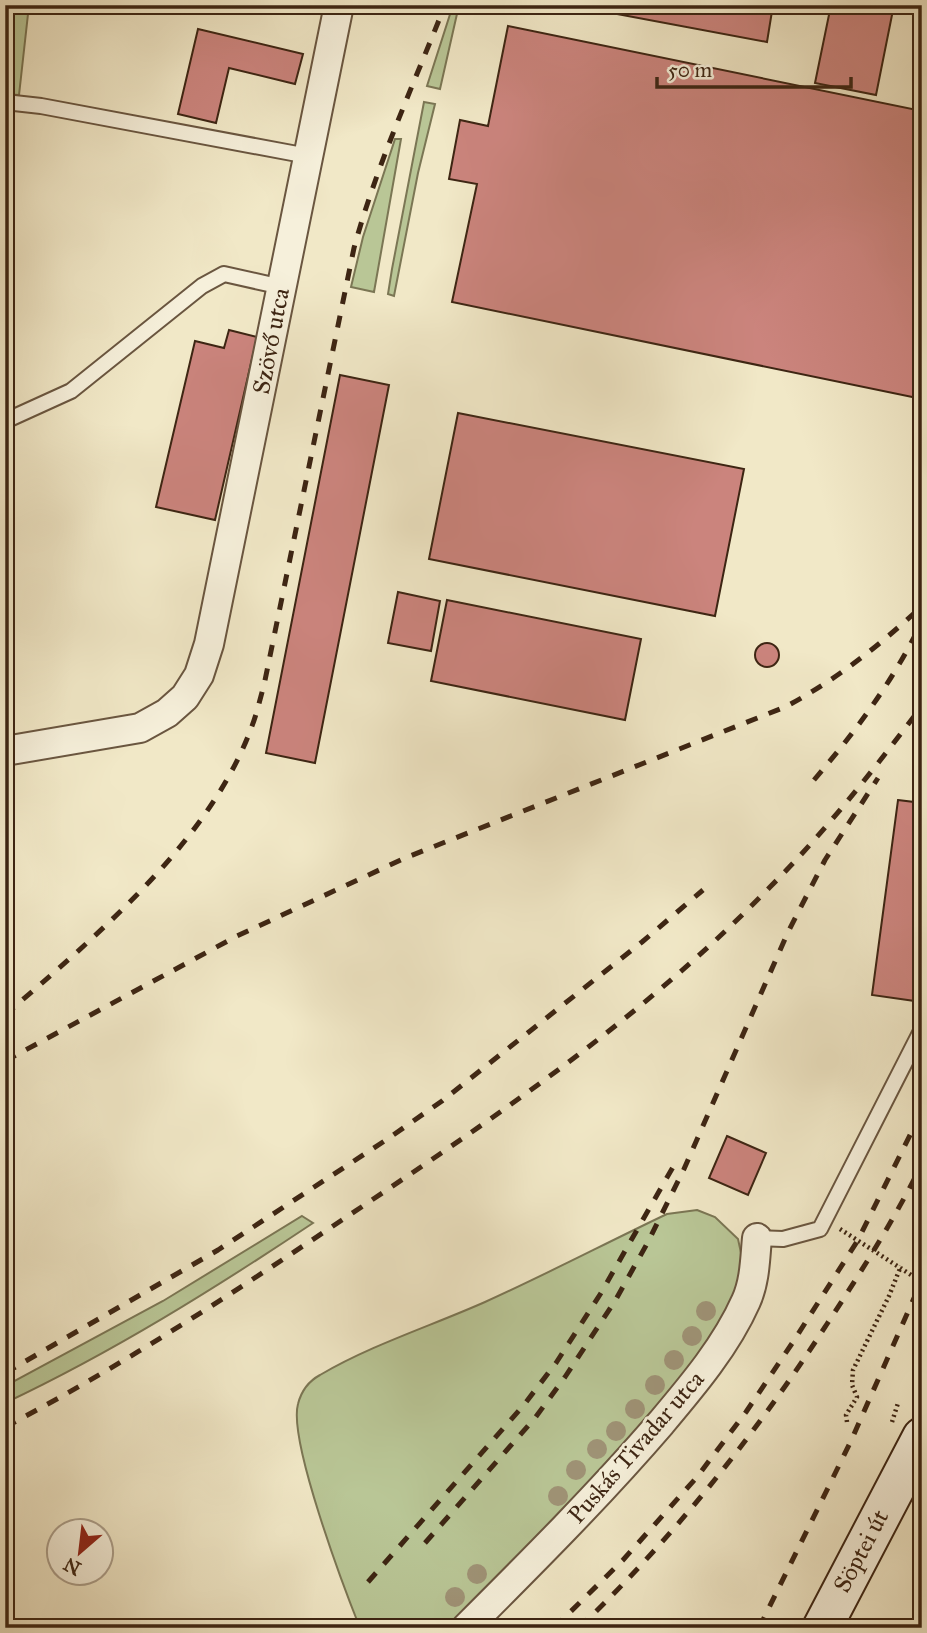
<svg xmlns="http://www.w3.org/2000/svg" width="927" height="1633" viewBox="0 0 927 1633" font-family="'IM FELL Great Primer',serif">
<rect width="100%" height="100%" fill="#f1e8c7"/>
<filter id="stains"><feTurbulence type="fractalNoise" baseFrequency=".00286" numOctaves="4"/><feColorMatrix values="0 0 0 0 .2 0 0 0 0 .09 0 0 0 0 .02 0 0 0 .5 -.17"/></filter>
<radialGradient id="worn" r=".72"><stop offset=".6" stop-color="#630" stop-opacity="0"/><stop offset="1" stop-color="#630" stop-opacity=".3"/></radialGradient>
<!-- green -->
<path fill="#b9c696" stroke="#7b7654" stroke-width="2" d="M5 5H29L19 95 5 94Z
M453 5H459L440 89 427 86Z
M424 102 435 104 418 173 394 296 388 294 392 269Z
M395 139H401L374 292 351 287 363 237Z
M697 1210 715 1217 738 1239 743 1262 739 1280 728 1310 713 1336 650 1415 581 1494 451 1628H360C344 1588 288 1440 298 1404 301 1392 309 1381 320 1375 371 1345 431 1326 485 1302 547 1274 606 1243 667 1214Z
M302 1216 313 1223C214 1289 113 1352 5 1403V1386L163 1301Z"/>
<!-- building -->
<path fill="#cb847d" stroke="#3d2513" stroke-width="2" d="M569 5H773L767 42Z
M831 5H894L876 95 815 83Z
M508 26 922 111V399L452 302 477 184 449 179 460 120 488 126Z
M198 29 303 54 295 84 229 68 216 123 178 114Z
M229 330 257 337 215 520 156 507 195 341 224 348Z
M340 375 389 385 315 763 266 753Z
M458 413 744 469 715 616 429 559Z
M398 592 440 601 431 651 388 643Z
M447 600 641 639 625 720 431 681Z
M755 655a12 12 0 1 1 24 0a12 12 0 1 1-24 0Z
M898 800 922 803V1002L872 995Z
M727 1136 766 1153 748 1195 709 1178Z"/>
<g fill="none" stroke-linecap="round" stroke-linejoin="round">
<!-- lane casing -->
<g stroke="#6a5640" stroke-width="18">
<path id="lane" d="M5 102 41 106 308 156
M5 421 71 391 202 286 224 274 282 287
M757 1238 783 1239 820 1229 922 1029"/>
</g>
<!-- street casing -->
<g stroke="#6a5640" stroke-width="32">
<path id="street" d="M5 751 140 728 167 713 185 697 199 675 209 644 339 5
M466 1628C533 1561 599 1495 661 1423 693 1385 726 1346 746 1301 755 1281 755 1259 757 1238"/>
</g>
<!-- secondary casing -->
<g stroke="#3d2513" stroke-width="42">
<path id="secondary" d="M822 1628 922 1437"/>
</g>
<!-- path -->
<path stroke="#3d2513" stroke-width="4.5" stroke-dasharray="2 3.5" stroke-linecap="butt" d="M840 1229 922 1282
M847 1422 846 1415 857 1397 852 1385 853 1370 889 1296 901 1266
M892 1422 898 1403"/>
<!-- lane -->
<use href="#lane" stroke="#f6f0db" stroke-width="14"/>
<!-- street -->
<use href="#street" stroke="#f6f0db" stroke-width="28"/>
<!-- secondary -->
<use href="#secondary" stroke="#f6f0db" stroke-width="38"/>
<!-- rail -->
<path stroke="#3d2513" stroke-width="5" stroke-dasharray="12 12" stroke-linecap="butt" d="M814 780C855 732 895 679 922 621
M5 1015C96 936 210 842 252 726 257 713 260 699 264 685L354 248C377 164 413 86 445 5
M5 1061 237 936 405 858 785 707C836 680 879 646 922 606
M5 1373 218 1250 386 1140 442 1101 642 942 703 890
M5 1427C122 1366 233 1293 342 1220 493 1119 643 1018 770 887 826 831 874 769 922 706
M425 1543 535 1418 565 1377 615 1301 648 1242 684 1169 788 932 825 860 878 778
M368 1582 523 1406 556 1363 601 1293 677 1160
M554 1628 623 1560 697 1477 746 1412 793 1342 858 1240 922 1111
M579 1628C674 1537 756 1434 827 1324 861 1272 894 1220 922 1164
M759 1628 851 1441 922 1280
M913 1628 922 1593"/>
</g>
<!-- trees -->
<g fill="#9f9376">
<circle cx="706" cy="1311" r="10"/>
<circle cx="692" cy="1336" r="10"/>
<circle cx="674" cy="1360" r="10"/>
<circle cx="655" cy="1385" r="10"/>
<circle cx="635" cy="1409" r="10"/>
<circle cx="616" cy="1431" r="10"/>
<circle cx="597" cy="1449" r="10"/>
<circle cx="576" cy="1470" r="10"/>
<circle cx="558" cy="1496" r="10"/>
<circle cx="477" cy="1574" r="10"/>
<circle cx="455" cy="1597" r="10"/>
</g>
<g text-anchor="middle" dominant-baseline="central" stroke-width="6" stroke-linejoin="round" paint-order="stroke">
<!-- street labels -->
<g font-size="24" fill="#3d2513" stroke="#f6f0db">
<text transform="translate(271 341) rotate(-79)">Szövő utca</text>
<text transform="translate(636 1447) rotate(-49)">Puskás Tivadar utca</text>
<text transform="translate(861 1551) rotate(-62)">Söptei út</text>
</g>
</g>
<!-- margin -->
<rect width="927" height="1633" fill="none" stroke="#f1e8c7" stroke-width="28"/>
<rect x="7" y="7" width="913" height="1619" fill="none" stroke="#3d2513" stroke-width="3.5"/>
<rect x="14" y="14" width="899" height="1605" fill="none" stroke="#3d2513" stroke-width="2"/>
<!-- north arrow -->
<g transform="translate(80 1552) rotate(208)"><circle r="33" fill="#f6f0db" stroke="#ac9f8b" stroke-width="2"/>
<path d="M0-5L12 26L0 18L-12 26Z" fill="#8f2418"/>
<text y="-10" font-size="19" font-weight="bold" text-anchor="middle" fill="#3d2513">N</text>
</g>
<!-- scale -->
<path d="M657 77v10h194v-10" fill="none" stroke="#3d2513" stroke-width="3.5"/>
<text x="668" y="77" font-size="21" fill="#3d2513" stroke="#f6f0db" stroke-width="5" paint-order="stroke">50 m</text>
<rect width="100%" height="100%" filter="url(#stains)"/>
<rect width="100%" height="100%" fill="url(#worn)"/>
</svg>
